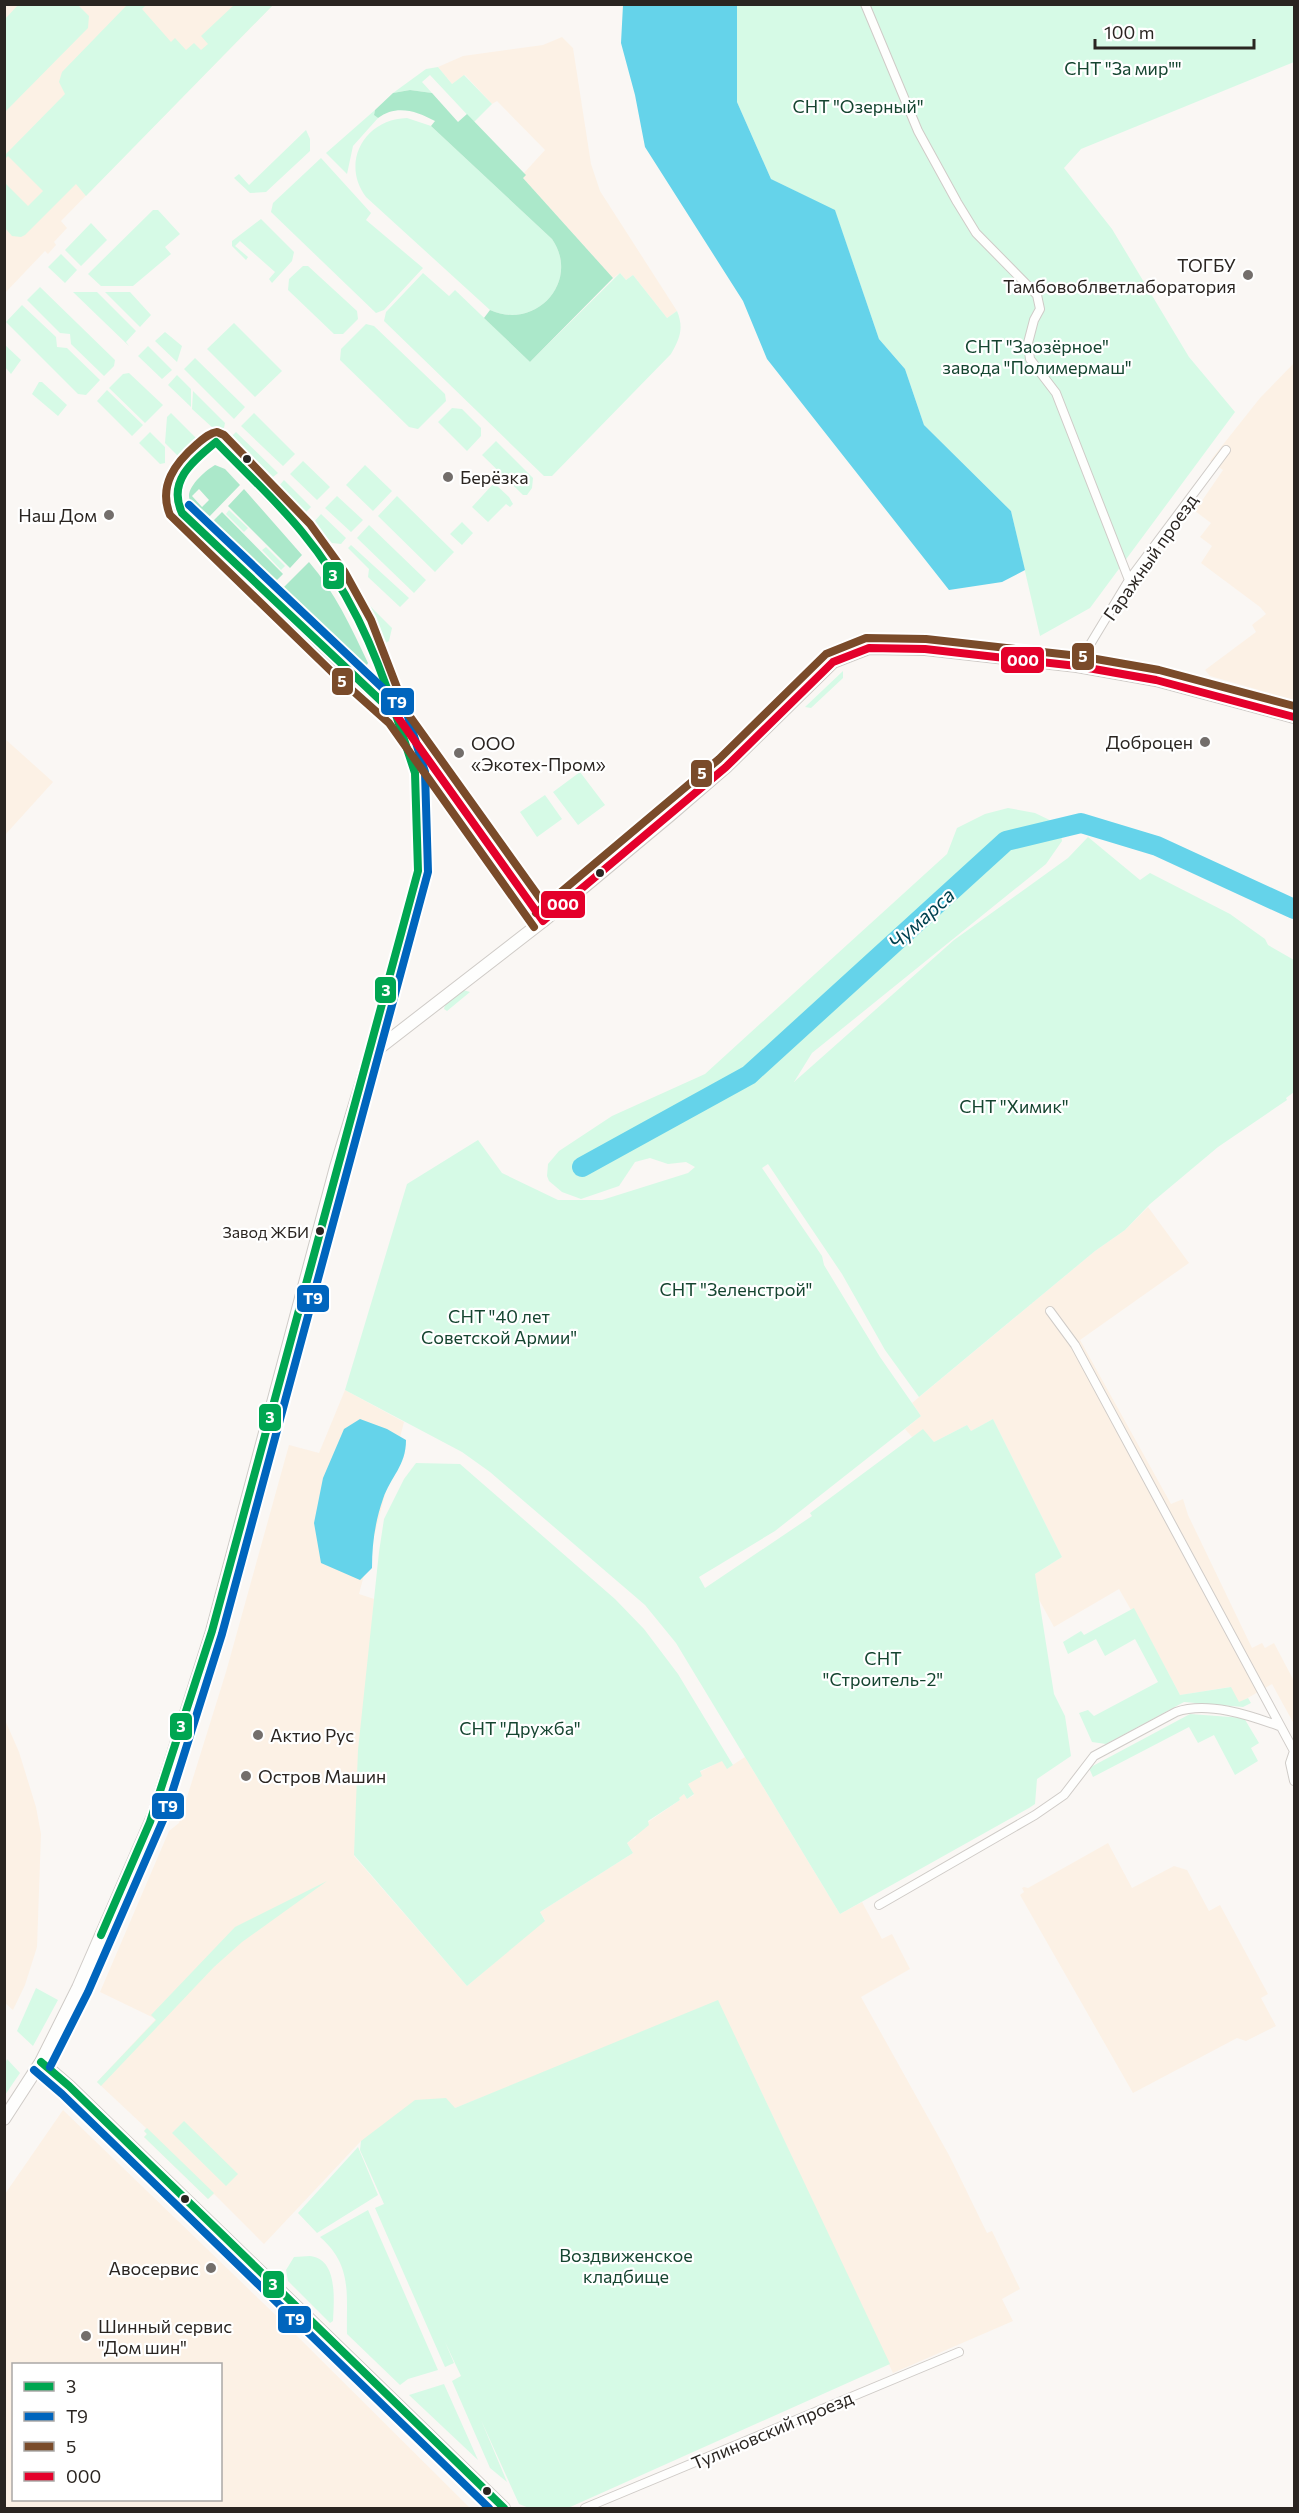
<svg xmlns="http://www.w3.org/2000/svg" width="1299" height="2513" viewBox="0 0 1299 2513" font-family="Commissioner,sans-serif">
<rect width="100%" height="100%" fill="#faf7f4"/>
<!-- built -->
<path fill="#fcf1e5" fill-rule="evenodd" d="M5 5H273L61 221 67 228 54 242 56 245 48 254 45 251 5 293Z
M562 37 573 48 591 164 600 191 677 311 667 318 633 275 626 280 620 273 613 278 523 178 525 175 524 173 545 150 497 101 492 104 465 75 452 84 438 67 463 56 543 45Z
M1294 363V700L1210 676 1205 670 1256 632 1252 625 1266 614 1260 607 1201 563 1212 546 1200 537 1211 523 1195 511 1223 470 1210 461 1260 398Z
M4 738 53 782 5 835H4Z
M1148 1207 1189 1263 1080 1340 1171 1504 1183 1499 1188 1515 1252 1648 1262 1643 1265 1648 1274 1643 1294 1681V1724L1272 1684 1239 1703 1230 1687 1180 1695 1134 1609 1131 1610 1119 1589 1054 1627 1037 1596 1035 1574 1062 1557 993 1419 971 1431 967 1425 934 1442 923 1430 912 1437 905 1429 921 1416 912 1403 1095 1251 1125 1230Z
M345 1390 404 1422 359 1594 374 1599 354 1856 467 1986 545 1920 540 1912 633 1853 627 1843 636 1837 634 1835 648 1822 680 1800 678 1798 684 1794 687 1799 694 1795 688 1784 700 1772 723 1760 728 1768 745 1757 840 1914 862 1902 882 1939 892 1934 910 1969 861 1997 950 2157 987 2233 992 2231 1020 2289 1002 2299 1013 2321 893 2373 744 2055 620 2042 455 2108 361 2141 264 2244 214 2194 208 2199 144 2137 147 2134 144 2131 146 2128 97 2082 156 2019 100 1992 169 1831 179 1823 226 1672 289 1445 319 1453Z
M5 1720 19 1752 36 1807 41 1834 37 1947 25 1985 13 2010 4 2002Z
M1108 1843 1132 1888 1174 1866 1187 1870 1209 1911 1220 1905 1268 1994 1261 1998 1276 2026 1246 2041 1237 2038 1133 2093 1020 1895 1024 1892 1022 1888 1024 1887 1028 1888Z
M63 2110 289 2328 470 2508H5V2194ZM14 2364H220V2500H14Z"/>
<!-- green -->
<path fill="#d6fae6" d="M19 4 78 5 89 16 88 28 5 112V19Z
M127 5H146L142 9 171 42 175 38 186 50 194 43 201 50 208 44 201 36 234 5H273L86 196 76 184 25 235 21 237 12 236 5 228V183L28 206 43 191 8 156 5 159V153L6 154 65 94 59 82 62 72Z
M737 5H1294V62L1081 149 1064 168 1112 229 1189 357 1235 412 1090 608 1040 636 1011 511 924 425 905 369 879 339 835 211 771 179 737 102Z
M438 67 452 84 464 75 492 104 474 122 430 75 422 82 432 93 410 90 393 93 426 69Z
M375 110 374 115 378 118 353 146 347 174 326 153Z
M407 118 431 126 552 239C581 281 536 331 490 310L366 197C340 162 365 119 407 118Z
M306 130 310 139V151L266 192 250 193 234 178 239 174 249 185Z
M321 158 371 213 366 220 423 268 384 310 376 313 271 212 273 203Z
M153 210H158L180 234 165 247 171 254 133 286H101L88 274Z
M261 219 294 252 292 261 272 283 269 279 275 272 240 241 235 246 248 257 246 260 232 246V241Z
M91 223 107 240 81 266 65 250Z
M61 254 77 270 65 283 48 267Z
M303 266H308L357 311 358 319 343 334H334L288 290 289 279Z
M423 273 449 296 455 290 530 362 620 273 626 280 633 275 667 318 677 311C684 328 680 338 671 354L552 476H544L384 321 386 312Z
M40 287 115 360 114 366 104 376 71 344 70 334 60 333 27 300Z
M73 292H97L136 331 126 342 129 346Z
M105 292H130L151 315 140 327Z
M22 305 56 337 57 347 67 348 100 380 86 395 78 394 6 322Z
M234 323 282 371 255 397 207 349Z
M366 324 374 326 445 394 446 401 418 429 409 427 340 360 341 349Z
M165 332 182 346 177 362 155 341Z
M4 344 21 360 11 374 5 367Z
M148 346 172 370 162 379 138 356Z
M195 358 245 407 234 419 184 369Z
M129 373 163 405 145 423 109 388 123 374Z
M177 375 191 389V407L168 385Z
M39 382H42L67 405 58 416 32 394Z
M107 390 143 425 132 436 97 401Z
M193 391 225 423 224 428 214 429 192 409Z
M452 408 462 409 481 428V436L467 451 438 422Z
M171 413 196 438 178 456 165 443 167 417Z
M254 413 295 454 283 466 241 426Z
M150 432 165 447V463L160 464 139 443Z
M236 432 278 473 273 477 232 436Z
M496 441 533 478 532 488 527 495H523L482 455Z
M303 461 330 487 317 500 290 474Z
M365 465 392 491 373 511 346 485Z
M284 480 311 507 306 512 297 511 278 493V487Z
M494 483 509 497 513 504 510 507 506 504 488 522 472 507Z
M337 496 363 520 351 532 325 508Z
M397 496 454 552 435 572 378 516Z
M229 510 248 528 244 532 226 514Z
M321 514 346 538 341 544 332 543 313 523Z
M462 522 473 533 462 545 450 534Z
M369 525 426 580 414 593 357 538Z
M351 545 409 598 400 607 368 577 369 569 348 548Z
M266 547 285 566 281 570 262 550Z
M357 593 392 628 389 641 384 644 378 641 355 595Z
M843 671V678L811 708 805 707Z
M580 772 605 805 578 825 553 792Z
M545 795 562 819 537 837 520 812Z
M1008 808 1035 813 1060 825 1062 841 1046 864 812 1053 794 1082 954 940 1068 858 1088 837 1140 880 1150 873 1230 914 1265 939 1268 945 1294 960V1092L1286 1098 1287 1100 1218 1147 1150 1204 1125 1230 1095 1251 919 1397 885 1350 842 1274 768 1164 762 1168 822 1256 824 1265 880 1357 921 1416 775 1531 699 1577 705 1588 812 1516 810 1513 923 1429 934 1442 967 1425 971 1431 993 1419 1062 1557 1035 1574 1054 1694 1065 1716 1071 1756 1037 1779 1035 1804 1029 1808 840 1914 676 1643 645 1605 490 1472 462 1452 345 1390 407 1184 478 1140 502 1173 558 1200H602L688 1173 695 1167 686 1162 668 1164 650 1158 635 1162 619 1186 581 1199 562 1192 549 1181 547 1176 548 1164 559 1151 612 1116 705 1074 947 854 957 828 985 814Z
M463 990 470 992 447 1011 444 1009 445 1005Z
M416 1463 460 1464 615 1599 644 1629 678 1674 733 1765 727 1769 722 1761 700 1771 702 1776 688 1784 694 1794 687 1799 684 1794 679 1798 680 1800 648 1821 649 1825 627 1843 633 1853 540 1912 545 1921 467 1986 354 1855 358 1750 379 1552 384 1519 404 1479Z
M1134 1608 1180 1695 1231 1687 1239 1702 1248 1698 1251 1703 1243 1707 1184 1702 1106 1744 1092 1742 1079 1713 1088 1710 1094 1716 1158 1682 1135 1639 1105 1656 1096 1639 1068 1654 1063 1642 1081 1631 1084 1635Z
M1190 1714 1244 1718 1259 1743 1251 1748 1258 1761 1235 1775 1214 1735 1198 1743 1189 1727 1093 1777 1089 1768Z
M327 1881 242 1942 214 1967 101 2086 97 2082 156 2020 151 2015 235 1927Z
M36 1988 58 2000 33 2046 17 2031Z
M718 2000 890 2364 568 2508H529L519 2504 481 2420 507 2482 490 2468 452 2381 461 2376 445 2342 454 2363 445 2367 375 2208 384 2204 360 2150 361 2141 415 2100 446 2098 455 2108Z
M7 2059 20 2073 5 2095V2064Z
M184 2121 238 2174 226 2186 172 2133Z
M147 2128 214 2193 208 2199 144 2137 147 2134 144 2131Z
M358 2147 378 2195 317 2233 298 2213Z
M368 2210 438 2370 408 2379 400 2385 347 2334C346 2294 353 2266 320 2237Z
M310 2256C338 2259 334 2299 333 2321L330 2323 288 2281 286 2270 294 2257Z
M444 2384 478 2460 409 2395Z"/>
<!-- forest -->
<path fill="#abe8ca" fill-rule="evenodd" d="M410 90 432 93 458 122 467 114 524 173 526 175 523 178 613 278 530 362 484 318 490 310C536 331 581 281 552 239L431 126 435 121C417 111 396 104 378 118L374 115 375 110 393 93Z
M215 465 225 469 240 485 207 519C202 513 193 507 190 500 184 489 206 470 215 465ZM199 489 209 500 202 507 192 496Z
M244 489 302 555 290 568 228 506Z
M222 512 283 574 272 585 211 523Z
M309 562C335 592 351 627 368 663L363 672H359L279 592Z"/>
<!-- water -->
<path fill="#65d3ea" d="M623 5H737V102L771 179 835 210 879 339 905 369 924 425 1011 511 1025 570 1002 582 949 590 767 359 743 301 645 147 635 95 621 43Z
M360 1419 387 1429 406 1440C406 1466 391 1476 383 1499 375 1522 372 1544 372 1568L360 1580 321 1563 314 1523 323 1478 344 1429Z"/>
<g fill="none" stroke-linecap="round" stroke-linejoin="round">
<!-- river -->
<path stroke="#65d3ea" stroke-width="20" d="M582 1167 749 1075 1006 841 1081 823 1157 846 1294 909"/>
<!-- minor casing -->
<g stroke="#cfcbc7" stroke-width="10">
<path id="minor" d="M865 4 918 131 957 202 976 233 1037 295 1040 309 1034 320 1028 343 1030 359 1056 393 1129 580
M1077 666 1129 580 1226 450
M370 1055 418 871 415 773 381 669 361 624 335 577 302 531 216 442C198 458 165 481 179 509L341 666 397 716 543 921
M1050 1311 1075 1345 1294 1751
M1294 1751 1290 1763 1294 1781
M879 1905 1035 1815 1064 1795 1094 1756 1176 1712C1207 1701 1249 1715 1279 1726
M585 2508 959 2352"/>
</g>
<!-- secondary casing -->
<g stroke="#cfcbc7" stroke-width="14">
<path id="secondary" d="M41 2062 69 2086 504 2508
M4 2119 41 2062 78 1988 154 1814 212 1631 336 1167 370 1055 543 921 669 816 726 767 833 662 869 648 925 649 1077 666 1156 680 1294 717"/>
</g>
<!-- minor -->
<use href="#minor" stroke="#fefefd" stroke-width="8"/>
<!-- secondary -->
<use href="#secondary" stroke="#fefefd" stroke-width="12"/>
<!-- bus-1 casing -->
<g stroke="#fff" stroke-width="12">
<path id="bus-1" d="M216 442C244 471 276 500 302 532 347 586 375 649 396 715L182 513C167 481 193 461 216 442Z
M396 715 415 773
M396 715 415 773
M212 1631 418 871 415 773
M150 1822 212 1631
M150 1822 212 1631
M101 1935 150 1822
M101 1935 150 1822
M41 2062 69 2086 504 2508"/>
</g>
<!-- bus-2 casing -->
<g stroke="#fff" stroke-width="12">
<path id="bus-2" d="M50 2067 88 1992 164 1818 222 1634 428 872 425 772 406 710 189 505
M34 2070 62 2094 489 2508"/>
</g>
<!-- bus-3 casing -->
<g stroke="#fff" stroke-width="12">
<path id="bus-3" d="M536 913 719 759 826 654 866 638 926 639 1079 656 1159 670 1294 706
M534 927 389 723 334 674 170 515C158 486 175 463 197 444 203 439 209 433 217 432L224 435 310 524 344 571 371 620 406 711 552 915"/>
</g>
<!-- bus-4 casing -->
<g stroke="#fff" stroke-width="12">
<path id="bus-4" d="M397 716 543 921 726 767 833 662 869 648 925 649 1077 666 1156 680 1294 717"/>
</g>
<!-- bus-1 -->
<use href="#bus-1" stroke="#00a651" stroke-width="8"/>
<!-- bus-2 -->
<use href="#bus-2" stroke="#0065bd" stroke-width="8"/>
<!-- bus-3 -->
<use href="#bus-3" stroke="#7a4b2a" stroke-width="8"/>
<!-- bus-4 -->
<use href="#bus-4" stroke="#e4002b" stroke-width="8"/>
</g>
<!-- markers -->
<g fill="#736e6b" stroke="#fff" stroke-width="2">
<circle cx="1248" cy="275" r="6"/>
<circle cx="448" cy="477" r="6"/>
<circle cx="109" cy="515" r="6"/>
<circle cx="1205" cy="742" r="6"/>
<circle cx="459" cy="753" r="6"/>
<circle cx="258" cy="1735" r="6"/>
<circle cx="246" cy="1776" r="6"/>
<circle cx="211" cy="2268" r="6"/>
<circle cx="86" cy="2336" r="6"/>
</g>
<g fill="#2a2521" stroke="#fff" stroke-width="2">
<circle cx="247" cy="459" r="5"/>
<circle cx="600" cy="873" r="5"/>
<circle cx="320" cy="1231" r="5"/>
<circle cx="185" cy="2199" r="5"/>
<circle cx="487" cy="2491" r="5"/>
</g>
<g text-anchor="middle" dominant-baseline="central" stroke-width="4.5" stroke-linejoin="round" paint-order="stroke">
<!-- bus labels -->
<g font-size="16" fill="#2a2521" stroke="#fff" text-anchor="end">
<text x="309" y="1231">Завод ЖБИ</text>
</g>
<!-- park labels -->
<g font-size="18" fill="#154530" stroke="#fff">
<text x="1123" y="68">СНТ "За мир""</text>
<text x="858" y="106">СНТ "Озерный"</text>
<text x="1037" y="346">СНТ "Заозёрное"<tspan x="1037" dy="21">завода "Полимермаш"</tspan></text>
<text x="1014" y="1106">СНТ "Химик"</text>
<text x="736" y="1289">СНТ "Зеленстрой"</text>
<text x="499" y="1316">СНТ "40 лет<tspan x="499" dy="21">Советской Армии"</tspan></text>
<text x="883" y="1658">СНТ<tspan x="883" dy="21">"Строитель-2"</tspan></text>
<text x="520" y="1728">СНТ "Дружба"</text>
<text x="626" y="2255">Воздвиженское<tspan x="626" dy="21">кладбище</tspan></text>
</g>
<!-- poi labels -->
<g font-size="18" fill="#2a2521" stroke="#fff" text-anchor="start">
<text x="1236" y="265" text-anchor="end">ТОГБУ<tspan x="1236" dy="21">Тамбовоблветлаборатория</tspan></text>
<text x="460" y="477">Берёзка</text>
<text x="97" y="515" text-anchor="end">Наш Дом</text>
<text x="1193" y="742" text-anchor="end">Доброцен</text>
<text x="471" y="743">ООО<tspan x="471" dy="21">«Экотех-Пром»</tspan></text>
<text x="270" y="1735">Актио Рус</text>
<text x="258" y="1776">Остров Машин</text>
<text x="199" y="2268" text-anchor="end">Авосервис</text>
<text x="98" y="2326">Шинный сервис<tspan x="98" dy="21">"Дом шин"</tspan></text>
</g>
<!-- street labels -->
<g font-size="18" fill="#2a2521" stroke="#fff">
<text transform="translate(1150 557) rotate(-55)">Гаражный проезд</text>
<text transform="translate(772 2430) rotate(-23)">Тулиновский проезд</text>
</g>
<!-- water labels -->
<g font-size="20" font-style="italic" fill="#004250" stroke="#fff">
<text transform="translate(921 918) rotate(-42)">Чумарса</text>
</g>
</g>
<g stroke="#fff" stroke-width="2">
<rect x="322" y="561" width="23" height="29" rx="6" fill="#00a651"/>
<rect x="1071" y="642" width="24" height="29" rx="6" fill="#7a4b2a"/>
<rect x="1000" y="646" width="45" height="28" rx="6" fill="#e4002b"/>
<rect x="331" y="667" width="23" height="29" rx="6" fill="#7a4b2a"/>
<rect x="380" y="687" width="35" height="29" rx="6" fill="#0065bd"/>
<rect x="690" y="759" width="23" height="29" rx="6" fill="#7a4b2a"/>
<rect x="540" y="890" width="46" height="29" rx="6" fill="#e4002b"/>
<rect x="374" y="976" width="23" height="28" rx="6" fill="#00a651"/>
<rect x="296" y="1284" width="34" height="29" rx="6" fill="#0065bd"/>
<rect x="258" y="1403" width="24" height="29" rx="6" fill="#00a651"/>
<rect x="169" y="1712" width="24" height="29" rx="6" fill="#00a651"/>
<rect x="151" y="1792" width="34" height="28" rx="6" fill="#0065bd"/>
<rect x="262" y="2270" width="23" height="29" rx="6" fill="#00a651"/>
<rect x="277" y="2305" width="35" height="29" rx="6" fill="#0065bd"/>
</g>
<g font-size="16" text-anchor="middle" font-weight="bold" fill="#fff">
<text x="333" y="581">3</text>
<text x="1083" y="662">5</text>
<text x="1023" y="666">000</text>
<text x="342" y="687">5</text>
<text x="397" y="708">Т9</text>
<text x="702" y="779">5</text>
<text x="563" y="910">000</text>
<text x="386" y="996">3</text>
<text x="313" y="1304">Т9</text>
<text x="270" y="1423">3</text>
<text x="181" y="1732">3</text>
<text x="168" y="1812">Т9</text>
<text x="273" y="2290">3</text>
<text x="295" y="2325">Т9</text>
</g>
<!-- border -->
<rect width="1299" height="2513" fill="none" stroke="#2a2521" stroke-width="12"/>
<!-- legend -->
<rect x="12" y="2363" width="210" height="138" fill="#ffffff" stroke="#aaa8a6" stroke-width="1.5"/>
<rect x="24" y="2382" width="30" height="9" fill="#00a651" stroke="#aaa8a6" stroke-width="1.5"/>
<text x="66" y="2393" font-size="18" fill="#2a2521">3</text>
<rect x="24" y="2412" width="30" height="9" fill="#0065bd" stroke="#aaa8a6" stroke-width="1.5"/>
<text x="66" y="2423" font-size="18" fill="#2a2521">Т9</text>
<rect x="24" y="2442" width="30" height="9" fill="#7a4b2a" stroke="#aaa8a6" stroke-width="1.5"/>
<text x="66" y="2453" font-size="18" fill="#2a2521">5</text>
<rect x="24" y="2472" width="30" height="9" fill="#e4002b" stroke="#aaa8a6" stroke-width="1.5"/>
<text x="66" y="2483" font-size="18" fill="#2a2521">000</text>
<!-- scale -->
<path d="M1095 39v9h159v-9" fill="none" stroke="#2a2521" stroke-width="3"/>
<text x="1104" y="39" font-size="18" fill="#2a2521" stroke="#ffffff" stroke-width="4.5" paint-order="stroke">100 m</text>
</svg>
